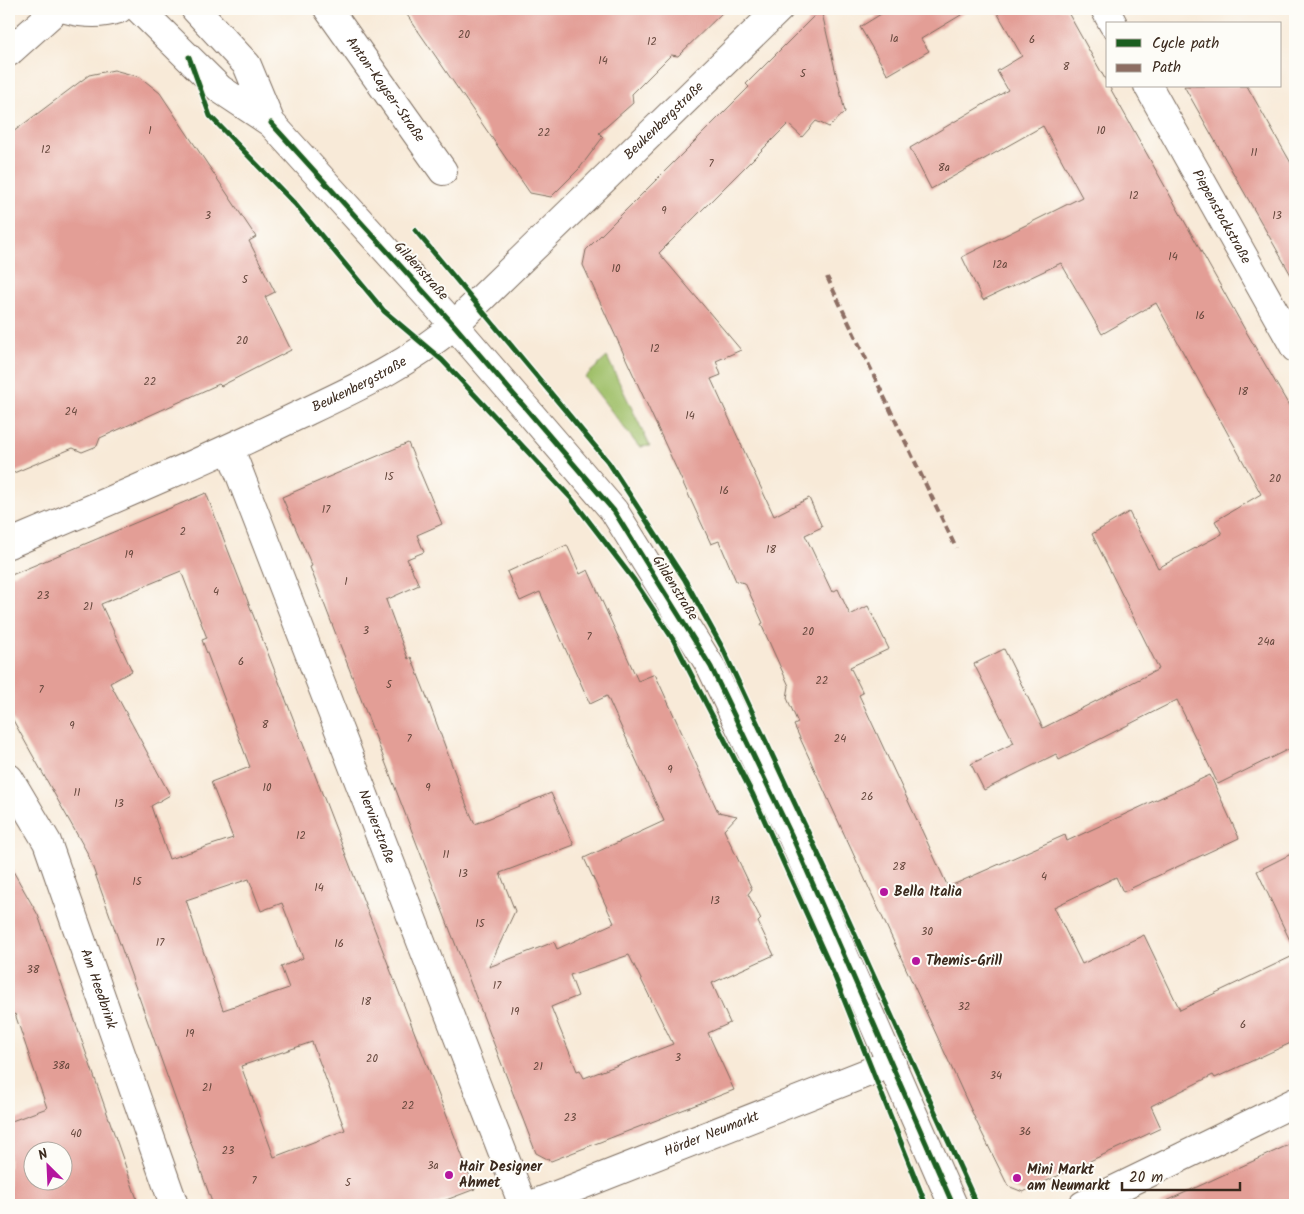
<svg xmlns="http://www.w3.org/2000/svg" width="1304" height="1214" viewBox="0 0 1304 1214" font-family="Kalam,sans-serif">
<rect width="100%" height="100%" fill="#fdfcf7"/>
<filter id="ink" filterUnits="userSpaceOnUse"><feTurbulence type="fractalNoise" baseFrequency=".02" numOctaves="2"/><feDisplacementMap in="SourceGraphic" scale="10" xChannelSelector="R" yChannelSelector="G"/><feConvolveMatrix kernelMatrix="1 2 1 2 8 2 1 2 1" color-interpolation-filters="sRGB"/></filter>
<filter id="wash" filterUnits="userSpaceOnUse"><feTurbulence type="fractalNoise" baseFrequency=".0096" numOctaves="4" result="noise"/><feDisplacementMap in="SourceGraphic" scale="20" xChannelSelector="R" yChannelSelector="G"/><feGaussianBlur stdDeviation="1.12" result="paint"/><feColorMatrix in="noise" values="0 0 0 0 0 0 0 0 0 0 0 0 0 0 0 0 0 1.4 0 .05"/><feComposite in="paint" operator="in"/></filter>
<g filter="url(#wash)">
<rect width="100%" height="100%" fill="#f8ead8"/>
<!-- green -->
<path fill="#9fbf68" stroke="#6d7443" d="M607 357 650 446 639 447 585 377Z"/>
<g id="blocks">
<!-- building -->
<path fill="#e39e96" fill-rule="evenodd" d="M403 9H726L678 56 671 55 632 94 633 103 599 133 603 137 579 169 551 197 530 193Z
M821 9 845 112 829 127 816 121 802 137 788 124 659 253 741 350 716 361 721 375 711 379 774 516 809 498 822 527 805 535 832 592 838 589 850 615 868 606 889 649 850 667 863 693 859 695 948 887 1065 835 1067 841 1210 775 1239 838 1123 892 1116 877 1054 907 1082 964 1144 935 1180 1010 1295 955V1041L1215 1078 1213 1075 1151 1106 1161 1128 1023 1192 1008 1186 978 1125 794 725 798 723 787 698 789 686 761 624 763 623 745 583 736 581 719 541 711 544 583 265 586 250 749 87 746 84Z
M889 9H971L921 39 929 51 888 75 860 27Z
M995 9H1066L1244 328 1295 416V746L1218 784 1177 700 1059 760 1056 754 984 790 971 764 1014 743 974 664 1004 649 1043 728 1159 669 1092 534 1129 512 1158 568 1222 534 1215 521 1261 494 1156 303 1102 334 1061 263 983 300 962 257 1082 197 1043 126 931 189 910 148 1008 90 997 71 1022 56Z
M114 70 140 77 160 93 256 237 249 241 275 292 265 297 291 350 221 386 219 384 100 438 97 446 82 452 73 448 9 475V135L89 75Z
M1184 86H1247L1295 170V282Z
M408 443 442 524 417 535 424 552 407 559 419 585 386 600 408 659 411 657 428 700 467 806 475 824 551 793 574 845 500 873 515 911 489 967 554 942 557 949 614 923 584 858 664 821 607 696 590 704 540 592 520 601 507 572 567 545 580 574 588 570 638 681 655 674 718 812 737 816 724 830 752 889 748 894 761 919 758 922 774 955 712 983 730 1023 708 1033 734 1090 551 1161 536 1153 310 567 312 566 282 497ZM629 955 673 1044 584 1078 580 1070 577 1071 551 1007 578 996 570 975Z
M206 493 475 1189 433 1205H213L88 854 9 713V576ZM181 571 207 638 202 640 250 767 211 782 233 838 169 859 151 806 170 795 110 683 132 671 101 604ZM249 879 261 911 282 903 303 958 281 967 289 988 223 1010 186 900ZM312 1042 345 1130 274 1157 241 1066Z
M1295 852V951L1257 871Z
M9 864 38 915 139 1205H9V1122L47 1108 15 1014 9 1017ZM32 1152H62V1182H32Z
M1295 1142V1205H1158L1262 1157Z"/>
</g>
</g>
<g filter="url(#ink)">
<use href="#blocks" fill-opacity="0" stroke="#7d6d5f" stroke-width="1"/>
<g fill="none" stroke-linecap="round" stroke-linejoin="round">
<!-- street casing -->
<g stroke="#7d6d5f" stroke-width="30">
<g id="street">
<path id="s1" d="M328 9 443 171"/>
<path d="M1105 9 1113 24"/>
<path d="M9 52 57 9"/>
<path id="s2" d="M1148 86 1295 348"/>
<path id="s3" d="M230 449 523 1205"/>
<path id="s4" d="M9 544C105 503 202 462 297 416 352 390 408 365 454 325L779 9"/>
<path id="s5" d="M9 778 47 842 174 1205"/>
<path id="s6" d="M531 1205 892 1063"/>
<path d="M1083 1205 1295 1102"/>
</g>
</g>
<!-- secondary casing -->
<g stroke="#7d6d5f" stroke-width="30">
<path id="secondary" d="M66 9C84 14 101 15 119 9
M139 9 220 89 271 123 454 325 614 511 711 667 791 834 953 1205
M195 9 247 65 271 123"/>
</g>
<!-- street -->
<use href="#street" stroke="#fff" stroke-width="28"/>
<!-- secondary -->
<use href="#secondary" stroke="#fff" stroke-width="28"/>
<!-- quiet -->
<path stroke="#8d6e63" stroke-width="4" stroke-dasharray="8 4" stroke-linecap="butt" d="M827 277 956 548"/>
<!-- cycleway casing -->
<g stroke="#fdfcf7" stroke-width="8">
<path id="cycleway" d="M189 57 210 116 295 204 384 311 442 360 571 498 634 580 674 641 753 795 835 977 926 1205
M271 123 454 325 614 511 711 667 791 834 953 1205
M415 230 609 463 685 580 723 649 834 888 977 1205"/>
</g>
<!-- cycleway -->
<use href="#cycleway" stroke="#1b5e20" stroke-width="5"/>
</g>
</g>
<!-- markers -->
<g fill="#b5179e" stroke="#fdfcf7" stroke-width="2">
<circle cx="884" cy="892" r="5"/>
<circle cx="916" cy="961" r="5"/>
<circle cx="449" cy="1175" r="5"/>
<circle cx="1017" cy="1178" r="5"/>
</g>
<g text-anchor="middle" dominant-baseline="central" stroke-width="4" stroke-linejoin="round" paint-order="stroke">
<!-- number labels -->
<g font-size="11" fill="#65473c">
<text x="464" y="35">20</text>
<text x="894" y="39">1a</text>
<text x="1032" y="40">6</text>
<text x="652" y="42">12</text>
<text x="603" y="61">14</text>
<text x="1066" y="67">8</text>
<text x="803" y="74">5</text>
<text x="150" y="131">1</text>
<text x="1101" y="131">10</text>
<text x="544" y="133">22</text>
<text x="46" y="150">12</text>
<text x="1254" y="153">11</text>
<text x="711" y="164">7</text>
<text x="944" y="168">8a</text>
<text x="1134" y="196">12</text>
<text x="664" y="211">9</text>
<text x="208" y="216">3</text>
<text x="1277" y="216">13</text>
<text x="1173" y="257">14</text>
<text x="1000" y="265">12a</text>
<text x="616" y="269">10</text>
<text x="245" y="280">5</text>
<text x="1200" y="316">16</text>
<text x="242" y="341">20</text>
<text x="655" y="349">12</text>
<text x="150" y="382">22</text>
<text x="1243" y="392">18</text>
<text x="71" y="412">24</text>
<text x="690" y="416">14</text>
<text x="389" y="477">15</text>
<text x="1275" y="479">20</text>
<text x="724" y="491">16</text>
<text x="326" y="510">17</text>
<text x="183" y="532">2</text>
<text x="771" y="550">18</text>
<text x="129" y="555">19</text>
<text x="346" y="582">1</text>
<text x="216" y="592">4</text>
<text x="43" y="596">23</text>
<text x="88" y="607">21</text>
<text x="366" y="631">3</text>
<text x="808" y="632">20</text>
<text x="589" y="637">7</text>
<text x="1266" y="642">24a</text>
<text x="241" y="662">6</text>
<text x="822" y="681">22</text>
<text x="389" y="685">5</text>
<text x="41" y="690">7</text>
<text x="265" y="725">8</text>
<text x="72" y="726">9</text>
<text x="409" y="739">7</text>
<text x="840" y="739">24</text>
<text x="670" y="770">9</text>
<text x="267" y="788">10</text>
<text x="428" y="788">9</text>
<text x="77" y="793">11</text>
<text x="867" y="797">26</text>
<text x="119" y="804">13</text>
<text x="301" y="836">12</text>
<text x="446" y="855">11</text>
<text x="899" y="867">28</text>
<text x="463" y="874">13</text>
<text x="1044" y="877">4</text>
<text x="137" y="882">15</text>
<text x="319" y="888">14</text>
<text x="715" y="901">13</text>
<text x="480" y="924">15</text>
<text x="927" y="932">30</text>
<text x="160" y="943">17</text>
<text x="339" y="944">16</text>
<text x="33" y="970">38</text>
<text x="497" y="986">17</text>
<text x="366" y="1002">18</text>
<text x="964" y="1007">32</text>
<text x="515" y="1012">19</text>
<text x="1243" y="1025">6</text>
<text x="190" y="1034">19</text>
<text x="678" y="1058">3</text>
<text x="372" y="1059">20</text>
<text x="61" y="1066">38a</text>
<text x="538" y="1067">21</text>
<text x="996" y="1076">34</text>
<text x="207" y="1088">21</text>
<text x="408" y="1106">22</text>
<text x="570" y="1118">23</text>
<text x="1025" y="1132">36</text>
<text x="76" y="1134">40</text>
<text x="228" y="1151">23</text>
<text x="433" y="1166">3a</text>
<text x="254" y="1181">7</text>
<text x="348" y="1183">5</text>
</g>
<!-- street labels -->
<g font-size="14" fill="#3b2a1e" stroke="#fdfcf7">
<text stroke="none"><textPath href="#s1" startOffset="99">Anton-Kayser-Straße</textPath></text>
<text stroke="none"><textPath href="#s4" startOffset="790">Beukenbergstraße</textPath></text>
<text stroke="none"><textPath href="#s2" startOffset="150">Piepenstockstraße</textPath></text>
<text transform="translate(421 271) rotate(48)">Gildenstraße</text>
<text stroke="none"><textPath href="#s4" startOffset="385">Beukenbergstraße</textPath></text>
<text transform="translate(675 588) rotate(58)">Gildenstraße</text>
<text stroke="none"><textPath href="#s3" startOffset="405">Nervierstraße</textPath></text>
<text stroke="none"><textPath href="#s5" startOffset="230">Am Heedbrink</textPath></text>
<text stroke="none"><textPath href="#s6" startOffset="194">Hörder Neumarkt</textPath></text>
</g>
<!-- poi labels -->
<g font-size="14" font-weight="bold" fill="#3b2a1e" stroke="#fdfcf7" text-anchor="start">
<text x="894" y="892">Bella Italia</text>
<text x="926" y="961">Themis-Grill</text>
<text x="459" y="1167">Hair Designer<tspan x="459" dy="16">Ahmet</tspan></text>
<text x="1027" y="1170">Mini Markt<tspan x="1027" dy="16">am Neumarkt</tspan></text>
</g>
</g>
<!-- margin -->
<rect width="1304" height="1214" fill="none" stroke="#fdfcf7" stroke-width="30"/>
<!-- legend -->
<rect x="1106" y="22" width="175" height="65" fill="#fdfcf7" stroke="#afa8a0"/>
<rect x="1116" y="39" width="25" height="8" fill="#1b5e20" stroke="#afa8a0"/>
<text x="1152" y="48" font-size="15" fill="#3b2a1e">Cycle path</text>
<rect x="1116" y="64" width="25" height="8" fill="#8d6e63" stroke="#afa8a0"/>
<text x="1152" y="72" font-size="15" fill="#3b2a1e">Path</text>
<!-- north arrow -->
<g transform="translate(48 1166) rotate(336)"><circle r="24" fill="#fdfcf7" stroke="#afa8a0"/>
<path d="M0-4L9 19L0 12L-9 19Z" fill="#b5179e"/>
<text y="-8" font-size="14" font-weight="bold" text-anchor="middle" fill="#3b2a1e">N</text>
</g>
<!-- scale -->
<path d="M1122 1182v8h118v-8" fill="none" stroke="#3b2a1e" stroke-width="2.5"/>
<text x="1129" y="1182" font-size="15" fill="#3b2a1e" stroke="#fdfcf7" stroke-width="4" paint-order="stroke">20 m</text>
</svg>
